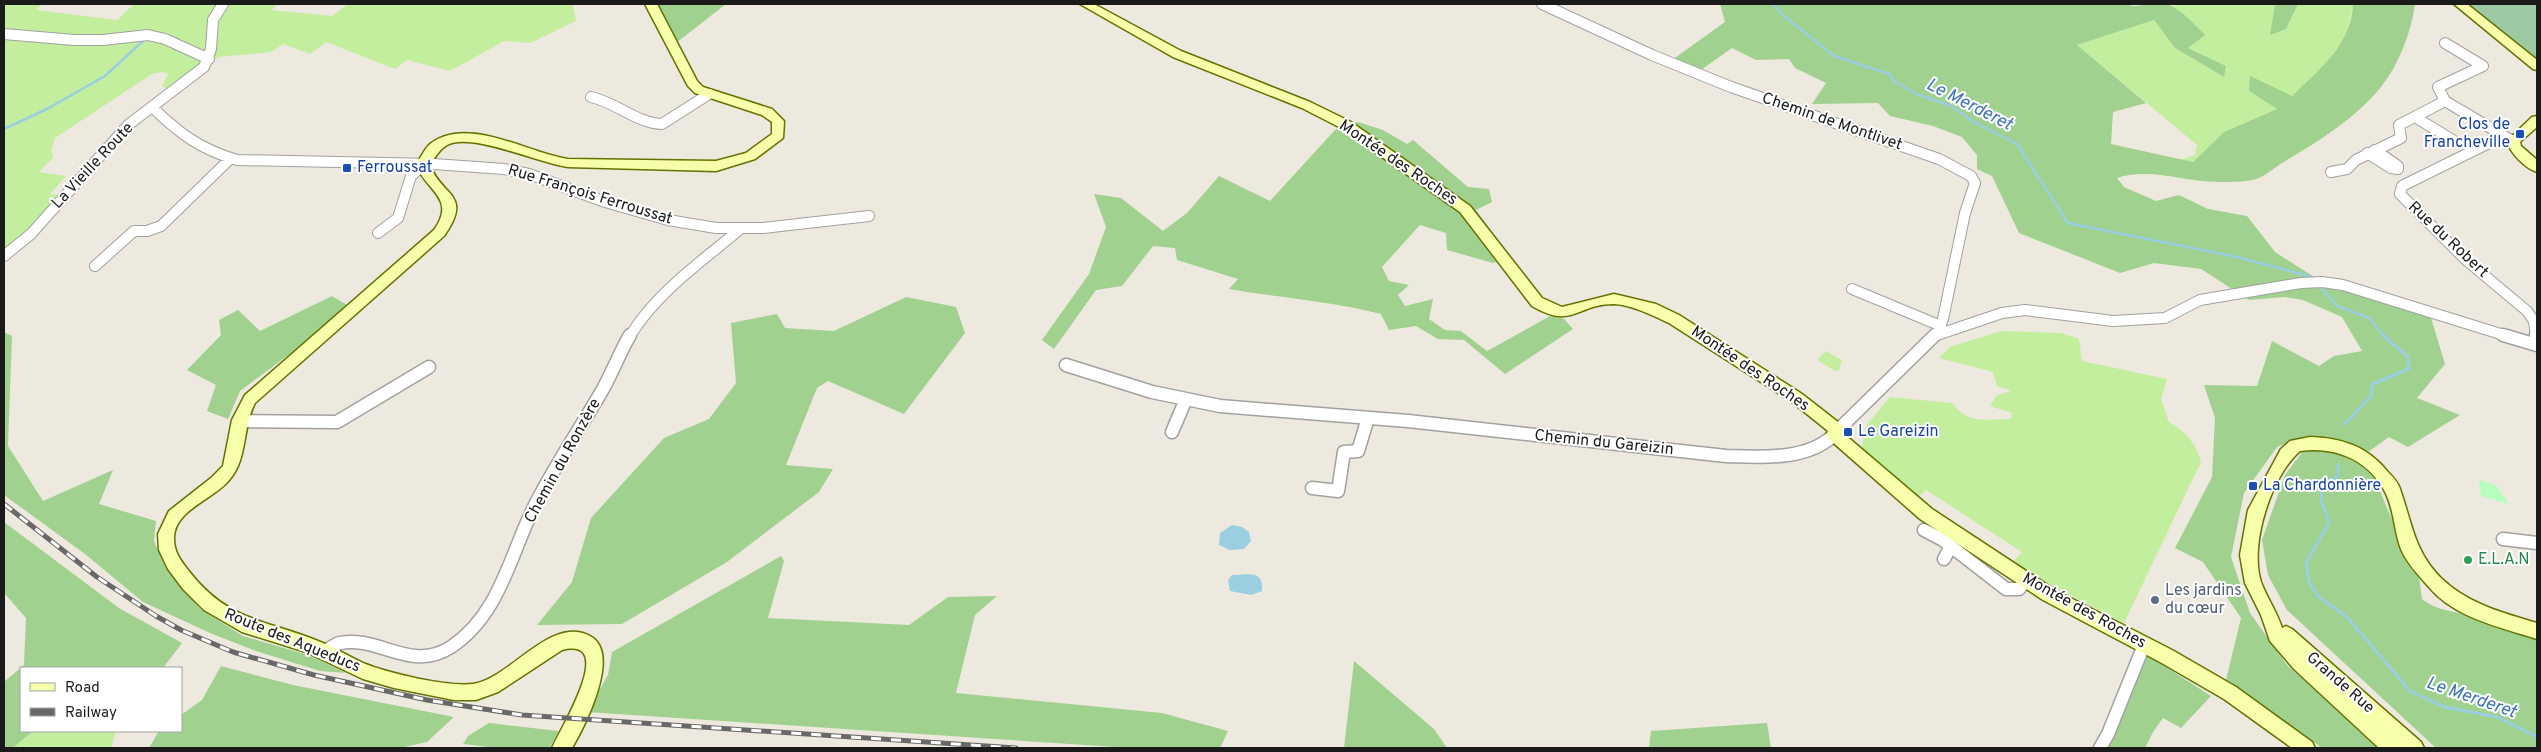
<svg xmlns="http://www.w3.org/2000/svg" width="2541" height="752" viewBox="0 0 2541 752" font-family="Overpass,sans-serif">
<rect width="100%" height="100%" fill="#eee9de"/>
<!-- grass -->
<path fill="#c3ee9e" d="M4 4H42L36 10 117 20 134 4H278L271 10 332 16 348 4H573L576 21 530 43 504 41 450 71 407 60 395 69 326 42 310 54 283 44 271 52 219 57 167 89 162 86 168 74 162 72 152 74 55 138 51 150 53 158 39 172 66 176 50 194 58 195 18 241 4 251Z
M2179 4H2275L2271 34 2286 29 2298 4H2353V6L2346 37 2323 67 2292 96 2249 91 2277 109 2224 132 2193 162 2180 160 2195 155 2197 145 2077 45 2154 20 2175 48 2224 77 2226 66 2188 48 2204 35 2193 22 2172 7Z
M2001 331 2061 333 2079 339 2082 361 2167 379 2161 399 2169 422C2186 432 2196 443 2201 462L2124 623 2054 587 2013 562 2022 552 1926 490 1916 499 1861 452 1866 426 1890 397 1952 403C1969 425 1985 419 2011 419L2012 413 1990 406 1996 396 2011 391 1997 386 1993 372 1939 358 1950 347Z
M1826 351 1842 360 1839 370 1835 371 1819 361 1818 359Z
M33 731H116L111 748H13Z"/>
<!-- forest -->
<path fill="#a0d18f" d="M656 4H726L676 43Z
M1720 4H2131V6C2143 7 2156 0 2167 4 2179 8 2196 25 2205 35L2188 48 2226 66 2224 77 2175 48 2154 20 2077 45 2146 103 2113 112 2111 144 2193 162 2224 132 2277 109 2249 91 2250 76 2292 96C2319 70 2352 44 2353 4H2415C2411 33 2399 64 2381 87 2354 120 2317 142 2282 163 2274 168 2265 176 2256 179 2246 182 2232 182 2222 182 2185 183 2153 167 2117 178L2124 187 2156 201 2179 195 2208 209 2247 216 2275 252 2330 287 2388 303 2431 318 2445 364 2417 398 2460 415 2408 447 2389 437 2368 452 2327 439 2306 436 2277 447 2244 493 2231 557 2250 613 2287 665 2380 748H2322L2226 680 2241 618 2203 562 2175 548 2212 477 2215 418 2204 385 2257 386 2272 341 2319 366 2334 356 2362 351 2342 317 2303 300 2285 297 2249 300 2201 269 2154 263 2120 273 2019 233 1992 176 1977 169V155L1962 137 1933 126 1890 116 1878 103 1812 104 1826 83 1795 68 1789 59 1756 60 1732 48 1698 72 1672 60 1725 22Z
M2275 4H2298L2286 29 2270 35Z
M1358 122 1383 130 1407 144 1413 140 1468 187 1489 189 1492 202 1476 210 1510 256 1493 263 1447 250 1446 233 1420 225 1382 267 1389 281 1409 285 1398 295 1405 306 1433 299 1429 319 1445 330 1461 331 1487 351 1552 315 1564 319 1573 329 1505 374 1464 340 1438 339 1416 326 1389 330 1381 314C1331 301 1280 298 1229 289L1238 279 1177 260 1175 248 1153 246 1122 286 1096 290 1054 349 1042 340 1089 274 1106 227 1094 194 1121 198 1163 231 1187 213 1219 176 1270 201 1335 130Z
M332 296 347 305 310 339 240 391 228 419 207 411 216 385 187 370 221 335 219 320 238 310 260 331Z
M906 297 956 307 965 333 904 414 828 381 817 388 786 465 833 469 819 492 727 562 622 624 537 625 572 582 591 518 664 438 709 419 736 383 731 323 777 314 785 328 834 331Z
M4 332 12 336 8 446 43 501 113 470 99 504 156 521 154 541 165 567 200 609 243 636 308 655 346 673 320 671 256 651 210 633 143 602 85 554 4 495Z
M2320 449 2339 453 2361 465 2374 477 2403 546 2419 577 2422 599C2438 612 2458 611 2477 618 2498 625 2516 633 2537 639V748H2436L2287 610 2268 575 2262 540 2285 475 2303 451Z
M4 522 119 608 182 643 163 668H21V731H33L13 748H4V682L24 665 26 618 4 593Z
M781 556 784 561 768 618 909 625 948 597 997 596 975 615 956 693 1162 713 1228 731 1220 748H1131L587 712 608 675 612 652Z
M2147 655 2211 696 2181 728 2163 718 2153 732 2145 748H2105Z
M1354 661 1434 729 1447 748H1344Z
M221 666 293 685 454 717 427 742 400 748H149L159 731H181V715L202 700Z
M489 723 559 731 550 747C522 752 491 747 463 744L468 736Z
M1767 723 1771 748H1649L1651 731Z"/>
<!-- cemetery -->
<path fill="#9dc9a5" d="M2466 4H2537V61Z"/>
<!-- park -->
<path fill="#b5febd" d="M2479 480 2496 485 2509 504 2481 496Z"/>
<!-- water -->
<path fill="#9acee0" d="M1232 525 1242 527 1249 532 1251 541 1244 549 1230 550 1219 545 1220 533Z
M1232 575C1247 575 1264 569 1262 591L1251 595 1230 591 1228 580Z"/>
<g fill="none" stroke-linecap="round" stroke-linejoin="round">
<!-- stream-far1 -->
<path stroke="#9acee0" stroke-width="2.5" d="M1773 4 1784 16 1834 56 1889 74 1894 81 1917 94 1951 106 1974 122 2017 144 2068 223 2237 257 2312 277
M4 129 47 109 105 76 145 39
M2321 288 2337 306 2369 318 2384 336"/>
<!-- stream -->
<path stroke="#9acee0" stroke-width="3" d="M2345 424 2371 396 2372 384 2409 369 2408 357 2383 335
M2338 465V476L2322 483 2321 500 2329 522 2306 563 2309 582 2319 597 2347 617 2410 691 2444 707 2497 717 2537 737"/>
<!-- street-far1 casing -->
<g stroke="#a1a1a1" stroke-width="12">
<path id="street-far1" d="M1542 4 1652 55 1731 87 1939 159 1971 176 1975 183 1965 213 1943 319 1936 334
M4 34 74 40H103L148 35 165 39 209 59
M2445 43 2483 66
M591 97C615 102 639 124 662 124L709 94
M2445 101 2438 87 2483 66
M153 108C180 134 200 149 237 160L434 164 504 169 529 174 605 202 668 220 716 228H763L869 216
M2415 117 2456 142
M2513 141H2493L2402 186 2400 194 2466 260 2527 311 2534 321 2536 336
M2367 153 2391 168 2398 169V166L2375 150
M2331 172 2347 169 2356 160 2401 138 2399 125 2445 101 2511 140
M378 233 398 218 411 176 423 165
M4 256 31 234 128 125 204 67 211 49 213 20 223 4
M95 266 134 231H147L161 226 230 159
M1852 289 1941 326
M630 336C656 293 701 262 739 230
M1934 336 2002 313 2025 310 2113 321 2165 318 2200 300 2301 283 2322 282 2343 285 2507 336"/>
</g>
<!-- street casing -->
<g stroke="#a1a1a1" stroke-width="15">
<path id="street" d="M2503 335 2537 345
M2536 335 2537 339
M1066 365 1152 392 1220 406 1408 421 1726 456C1762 457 1806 461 1834 435
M239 421 337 422 429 367
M1838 430 1935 335
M1172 432 1186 399
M1312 488 1338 491 1344 452 1358 451 1368 418
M1924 530 1943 540 2006 589H2019L2026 580
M2503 539 2537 543
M1944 559 1951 546
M324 652C329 649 335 644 340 643 378 635 411 673 451 647 501 614 510 553 536 503 556 464 581 427 603 389 613 371 620 352 630 335
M2100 748 2108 734 2144 645"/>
</g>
<!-- secondary casing -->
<g stroke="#637300" stroke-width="3">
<path id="secondary" d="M645 4H657L697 81 703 87 772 109 784 121 783 138 755 159 716 171 568 167C538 163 472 132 447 145 439 150 435 157 430 165 441 197 474 193 444 236L255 403C242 427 248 458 230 479 215 499 173 510 174 539 174 552 181 561 188 570 228 622 264 619 318 641 334 647 348 656 363 663 387 673 447 687 473 684 510 679 550 615 590 636 622 653 585 726 572 748H552C559 731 619 636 562 650L498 692 476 700H454L394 688 363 679 306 652 242 632 204 610 183 589 168 569 159 550 158 534 169 511 211 478 223 466 232 420 245 395 434 230C457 198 426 191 416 165 420 159 424 150 429 145 465 114 528 153 568 159L716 161 746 153 772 134V122L762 115 695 93 688 86Z
M1080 4H1094L1181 51 1310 102 1351 122 1470 206 1542 298 1562 307 1614 294 1656 304 1679 315 1802 394 1843 426 1846 430 1844 434 1932 509 2055 590 2172 650 2236 687 2312 742 2315 748H2292L2224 699 2160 662 2043 600 1920 519 1829 439 1826 435 1828 431 1792 402 1669 323C1652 315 1632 305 1614 304 1576 304 1573 330 1532 306L1460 212 1341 128 1302 108 1173 57Z
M2454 4H2467L2537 60V70L2533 69Z
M2537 116V127L2520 142 2521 146 2537 160V172C2525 168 2510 153 2507 141L2532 117Z
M2310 437C2341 438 2367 446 2387 471 2392 476 2398 482 2400 489 2412 523 2414 551 2441 578 2468 604 2503 613 2537 623V639C2500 627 2454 618 2428 586 2419 576 2406 562 2401 549 2394 531 2394 507 2384 490 2367 459 2334 446 2300 451 2271 476 2249 545 2261 582 2267 598 2277 612 2282 628L2286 626 2292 629 2421 742 2424 748H2379L2294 669 2270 641 2261 615 2245 583 2240 555 2248 510 2281 449 2290 441Z"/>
</g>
<!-- street-far1 -->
<use href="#street-far1" stroke="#fff" stroke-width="10"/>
<!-- street -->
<use href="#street" stroke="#fff" stroke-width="12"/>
<!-- secondary -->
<use href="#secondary" fill="#f8ffab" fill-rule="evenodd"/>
<!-- rail casing -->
<g stroke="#686868" stroke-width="5">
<path id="rail" d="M4 504 97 577 156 616 181 630 233 652 314 675 427 700 522 715 1016 748"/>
</g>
<!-- rail -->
<use href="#rail" stroke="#fff" stroke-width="3" stroke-dasharray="10" stroke-linecap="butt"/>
</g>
<!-- markers -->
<g fill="#1a4fb4" stroke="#fff" stroke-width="2">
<rect x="2515" y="129" width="10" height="10" rx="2.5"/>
<rect x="342" y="163" width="10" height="10" rx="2.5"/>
<rect x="1843" y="427" width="10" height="10" rx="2.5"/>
<rect x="2248" y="481" width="10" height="10" rx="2.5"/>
</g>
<circle fill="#2e9e5b" stroke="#fff" stroke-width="2" cx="2468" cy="560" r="5"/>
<circle fill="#5c6f8a" stroke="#fff" stroke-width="2" cx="2155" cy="600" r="5"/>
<g text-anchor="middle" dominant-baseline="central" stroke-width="4" stroke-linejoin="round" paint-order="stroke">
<!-- street labels -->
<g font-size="16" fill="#1a1a1a" stroke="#fff">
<text transform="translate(1832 122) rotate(19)">Chemin de Montlivet</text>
<text transform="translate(1398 163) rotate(34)">Montée des Roches</text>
<text transform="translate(93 166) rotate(-47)">La Vieille Route</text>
<text transform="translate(590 195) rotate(17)">Rue François Ferroussat</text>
<text transform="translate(2448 240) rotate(43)">Rue du Robert</text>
<text transform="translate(1750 369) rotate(34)">Montée des Roches</text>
<text transform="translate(1604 443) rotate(6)">Chemin du Gareizin</text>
<text transform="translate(563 461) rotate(-61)">Chemin du Ronzère</text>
<text transform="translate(2084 611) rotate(29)">Montée des Roches</text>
<text transform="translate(292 641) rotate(22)">Route des Aqueducs</text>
<text transform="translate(2340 683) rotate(41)">Grande Rue</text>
</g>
<!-- transit labels -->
<g font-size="16" fill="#164399" stroke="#fff" text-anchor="start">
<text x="2510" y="125" text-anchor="end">Clos de<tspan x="2510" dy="18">Francheville</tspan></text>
<text x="357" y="168">Ferroussat</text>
<text x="1858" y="432">Le Gareizin</text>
<text x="2263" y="486">La Chardonnière</text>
</g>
<!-- leisure labels -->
<g font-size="16" fill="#27864d" stroke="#fff" text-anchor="start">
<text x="2478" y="560">E.L.A.N</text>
</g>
<!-- service labels -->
<g font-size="16" fill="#4e5e75" stroke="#fff" text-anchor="start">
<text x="2165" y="591">Les jardins<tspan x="2165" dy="18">du cœur</tspan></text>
</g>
<!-- water labels -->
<g font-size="18" font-style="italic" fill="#4075b1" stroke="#fff">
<text transform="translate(1969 105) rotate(27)">Le Merderet</text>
<text transform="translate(2471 698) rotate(19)">Le Merderet</text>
</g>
</g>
<!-- border -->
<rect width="2541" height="752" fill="none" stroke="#1a1a1a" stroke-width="10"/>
<!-- legend -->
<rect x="20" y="667" width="162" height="65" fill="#ffffff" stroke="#a3a3a3"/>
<rect x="30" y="683" width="25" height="8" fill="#f8ffab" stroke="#a3a3a3"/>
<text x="65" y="692" font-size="15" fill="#1a1a1a">Road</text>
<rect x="30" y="708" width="25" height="8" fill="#686868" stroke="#a3a3a3"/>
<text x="65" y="717" font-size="15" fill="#1a1a1a">Railway</text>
</svg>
